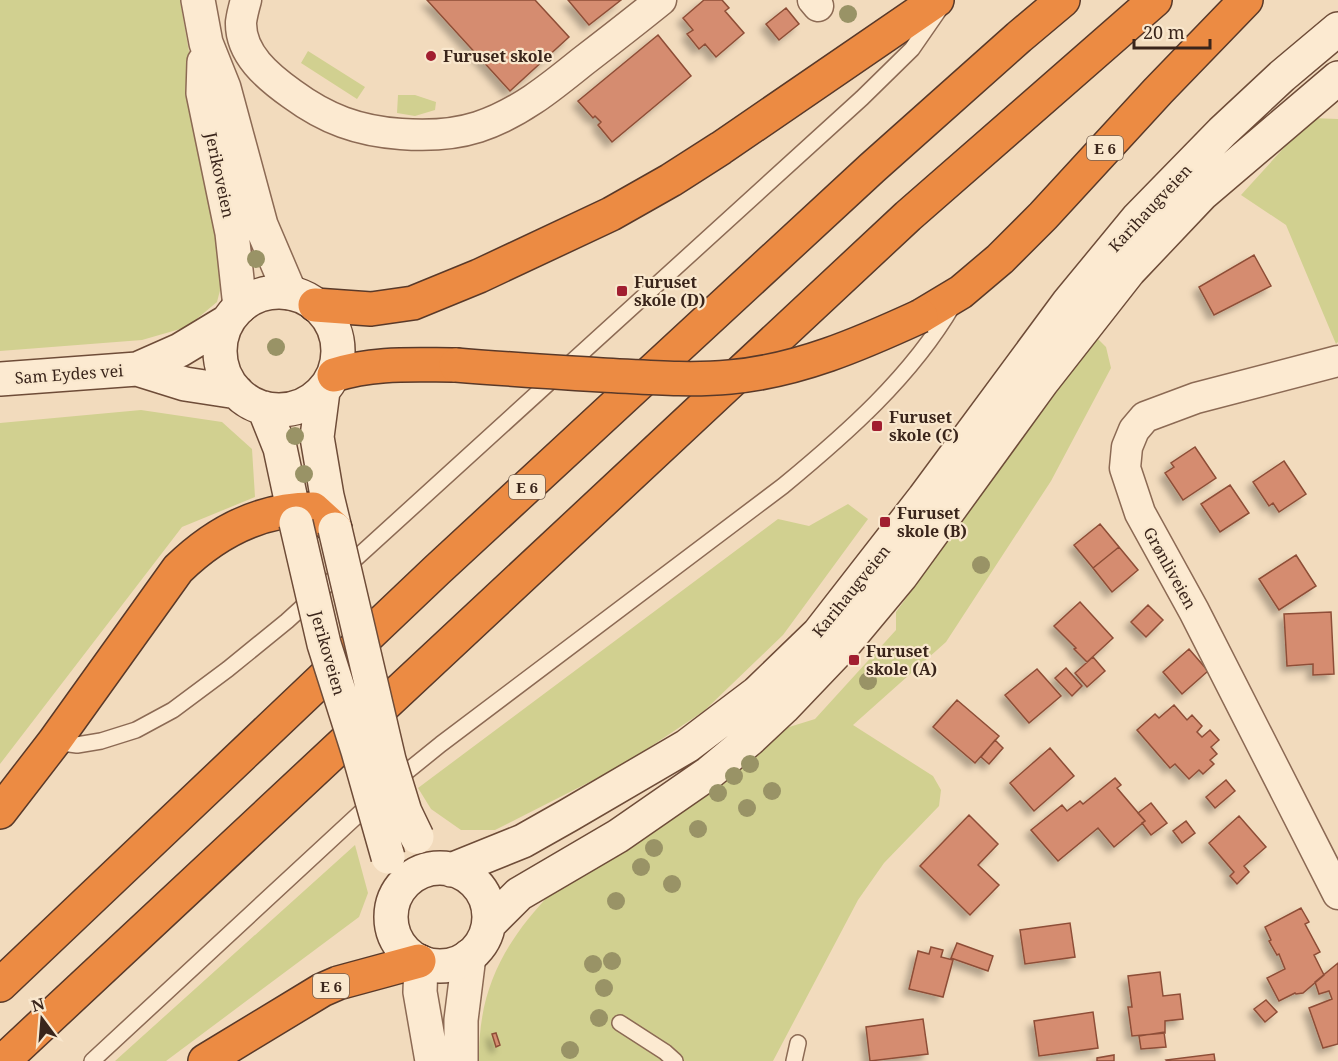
<svg xmlns="http://www.w3.org/2000/svg" width="1338" height="1061" viewBox="0 0 1338 1061" font-family="'Noto Serif',serif">
<defs>
<filter id="shadow"><feDropShadow dx="-5.5" dy="5.5" stdDeviation="3" flood-color="#0004"/></filter>
</defs>
<rect width="100%" height="100%" fill="#f2dbbd"/>
<!-- green -->
<path fill="#d1d090" d="M0 0H180L213 190 225 271 217 302 187 327 142 340 0 351Z
M308 51 365 87 357 99 301 63Z
M398 95H415L436 102 435 110 415 116 397 113Z
M1311 118 1338 119V342L1336 344 1286 225 1241 195Z
M1096 337 1106 347 1111 368 1051 481 946 642 853 725 933 776 941 790 939 806 884 863 858 900 773 1061H479C478 989 504 942 553 891L786 728 815 719 896 630V612Z
M141 410 222 422 252 449 255 497 182 527 0 764V423Z
M848 504 868 519 783 635 704 711 623 765 495 830H461L431 809 418 788 778 519 809 526Z
M355 845 368 893 359 917 166 1061H115Z"/>
<!-- building -->
<path fill="#d58c6f" stroke="#8e4e37" stroke-width="1.5" filter="url(#shadow)" d="M427 0H535L569 37 510 91Z
M568 0H621L589 25Z
M704 0H722L729 8 725 11 744 33 716 57 705 44 699 49 687 34 693 30 683 18Z
M786 8 799 24 779 40 766 24Z
M658 35 691 76 612 142 598 125 601 122 595 116 593 118 578 101Z
M1254 255 1271 286 1214 315 1199 287Z
M1195 447 1216 478 1183 500 1165 473 1174 467 1171 463Z
M1284 461 1306 494 1279 512 1273 503 1269 506 1253 482Z
M1230 485 1249 513 1220 532 1201 504Z
M1100 524 1119 547 1093 568 1074 545Z
M1119 547 1138 570 1112 592 1093 568Z
M1296 555 1316 586 1279 610 1259 579Z
M1080 602 1113 638 1087 662 1074 649 1076 648 1054 626Z
M1148 605 1163 620 1146 637 1131 622Z
M1331 612 1334 674 1313 675V664L1287 666 1284 614Z
M1189 649 1208 671 1182 694 1163 672Z
M1093 657 1105 671 1087 687 1075 673Z
M1066 668 1082 686 1072 696 1055 678Z
M1037 669 1061 696 1029 723 1005 695Z
M957 700 999 736 975 763 933 727Z
M1174 705 1187 720 1192 715 1202 726 1197 732 1202 737 1210 730 1219 740 1211 747 1217 754 1210 760 1214 764 1203 774 1199 770 1189 779 1175 764 1170 768 1137 730 1155 714 1159 718Z
M995 740 1003 748 989 764 981 757Z
M1050 748 1074 776 1034 811 1010 783Z
M1115 778 1121 785 1117 788 1145 821 1114 847 1098 828 1058 861 1031 830 1062 805 1067 811 1080 801 1083 804Z
M1226 780 1235 791 1215 808 1206 797Z
M1151 803 1167 823 1151 835 1142 823 1145 821 1138 813Z
M969 815 998 844 978 865 999 885 970 915 920 866Z
M1239 816 1266 847 1244 866 1249 872 1237 884 1230 876 1234 872 1209 843Z
M1186 821 1195 833 1182 843 1173 831Z
M1301 908 1309 922 1305 924 1320 952 1314 955 1324 975 1303 993 1296 994 1295 993 1279 1001 1267 978 1285 969 1279 954 1277 955 1269 941 1271 940 1265 927Z
M1070 923 1075 957 1025 964 1020 930Z
M957 943 993 956 988 971 951 958Z
M931 947 943 950 941 957 953 960 943 997 909 989 918 951 929 954Z
M1338 963V1044L1323 1048 1309 1008 1332 999 1329 991 1319 994 1315 982Z
M1160 972 1163 996 1180 994 1183 1019 1165 1021V1033L1132 1036 1128 1007H1132L1128 976Z
M1266 1000 1277 1012 1265 1022 1254 1009Z
M1093 1012 1098 1048 1039 1056 1034 1021Z
M923 1019 928 1054 870 1061 866 1027Z
M1164 1032 1166 1047 1141 1049 1139 1036Z
M496 1033 500 1045 496 1047 492 1034Z
M1214 1054 1215 1061H1167L1166 1060Z
M1114 1055V1061H1097V1058Z"/>
<g fill="none" stroke-linecap="round" stroke-linejoin="round">
<!-- service casing -->
<g stroke="#8c6a54" stroke-width="18">
<path id="service" d="M54 742 77 745 101 741 136 730 173 710 228 669 287 621 862 98 912 49 939 10
M394 782 441 744 783 486C846 434 911 377 953 305
M620 1023 665 1052 675 1061
M92 1061 374 800
M794 1061 798 1043"/>
</g>
<!-- minor casing -->
<g stroke="#8c6a54" stroke-width="33">
<path id="minor" d="M246 0C244 7 242 15 241 22 240 54 268 77 292 94 326 119 358 131 401 134 427 136 453 135 478 127 518 114 550 88 582 62 608 42 635 21 661 0
M813 0 818 6
M1338 361 1196 398 1145 417 1134 430 1127 447 1125 468 1140 513 1194 611 1338 894"/>
</g>
<!-- tertiary casing -->
<g stroke="#8c6a54" stroke-width="36">
<path id="tertiary" d="M198 0 206 43 224 88 261 225 290 293
M204 62 203 93 232 233 240 307
M421 962 420 992 432 1061
M461 1061V1020L469 956"/>
</g>
<!-- secondary casing -->
<g stroke="#6e4c38" stroke-width="36">
<path id="secondary" d="M220 351a59 59 0 1 1 118 0a59 59 0 1 1-118 0Z
M137 369 185 384 237 392
M0 379 137 369 180 350 228 321
M323 391 317 437 327 496 335 529
M264 408 280 448 296 523
M391 917a49 49 0 1 1 98 0a49 49 0 1 1-98 0Z
M451 870 523 841 569 815 687 746 757 693 819 633 924 498 1068 303 1138 218 1222 132 1282 76 1338 29
M489 924 519 894 618 836 709 773 750 739 783 708 846 642 901 576 1042 382 1129 271 1202 194 1338 78"/>
</g>
<!-- motorway casing -->
<g stroke="#593929" stroke-width="36">
<path id="motorway" d="M315 305 371 309 413 303 479 276 611 214 671 180 721 148 937 0
M921 316 961 292 1000 259 1043 216 1158 91 1246 0
M334 375C374 362 414 365 456 365
M0 812 54 742 178 569C215 533 260 509 313 509L335 529
M0 985 437 570 872 168 1019 37 1063 0
M3 1061 908 216 1155 0
M205 1061 322 990 338 983 419 961"/>
</g>
<!-- service -->
<use href="#service" stroke="#fcead1" stroke-width="15"/>
<!-- minor -->
<use href="#minor" stroke="#fcead1" stroke-width="30"/>
<!-- tertiary -->
<use href="#tertiary" stroke="#fcead1" stroke-width="33"/>
<!-- secondary -->
<use href="#secondary" stroke="#fcead1" stroke-width="33"/>
<!-- motorway -->
<use href="#motorway" stroke="#ec8b43" stroke-width="33"/>
<!-- secondary-bridge casing -->
<g stroke="#6e4c38" stroke-width="36" stroke-linecap="butt">
<path id="secondary-bridge" d="M296 523 324 644 358 751 388 857
M335 529 389 760 405 812 417 837"/>
</g>
<!-- motorway-bridge casing -->
<g stroke="#593929" stroke-width="36" stroke-linecap="butt">
<path id="motorway-bridge" d="M456 365C504 369 553 372 602 375 644 377 688 381 730 377 798 371 860 344 921 316"/>
</g>
<!-- secondary-bridge -->
<use href="#secondary-bridge" stroke="#fcead1" stroke-width="33"/>
<!-- motorway-bridge -->
<use href="#motorway-bridge" stroke="#ec8b43" stroke-width="33"/>
</g>
<!-- trees -->
<g fill="#999366">
<circle cx="848" cy="14" r="9"/>
<circle cx="256" cy="259" r="9"/>
<circle cx="276" cy="347" r="9"/>
<circle cx="295" cy="436" r="9"/>
<circle cx="304" cy="474" r="9"/>
<circle cx="981" cy="565" r="9"/>
<circle cx="868" cy="681" r="9"/>
<circle cx="750" cy="764" r="9"/>
<circle cx="734" cy="776" r="9"/>
<circle cx="772" cy="791" r="9"/>
<circle cx="718" cy="793" r="9"/>
<circle cx="747" cy="808" r="9"/>
<circle cx="698" cy="829" r="9"/>
<circle cx="654" cy="848" r="9"/>
<circle cx="641" cy="867" r="9"/>
<circle cx="672" cy="884" r="9"/>
<circle cx="616" cy="901" r="9"/>
<circle cx="612" cy="961" r="9"/>
<circle cx="593" cy="964" r="9"/>
<circle cx="604" cy="988" r="9"/>
<circle cx="599" cy="1018" r="9"/>
<circle cx="570" cy="1050" r="9"/>
</g>
<!-- markers -->
<g fill="#a11e30" stroke="#f9e7cd" stroke-width="2">
<circle cx="431" cy="56" r="6"/>
<rect x="616" y="285" width="12" height="12" rx="3"/>
<rect x="871" y="420" width="12" height="12" rx="3"/>
<rect x="879" y="516" width="12" height="12" rx="3"/>
<rect x="848" y="654" width="12" height="12" rx="3"/>
</g>
<g text-anchor="middle" dominant-baseline="central" stroke-width="4.5" stroke-linejoin="round" paint-order="stroke">
<!-- shield labels -->
<g fill="#f9e7cd" stroke="#735f50" stroke-width="1.5">
<rect x="1087" y="136" width="36" height="24" rx="4.5"/>
<rect x="509" y="475" width="36" height="24" rx="4.5"/>
<rect x="313" y="974" width="36" height="24" rx="4.5"/>
</g>
<g font-size="15" font-weight="bold" fill="#3a251b">
<text x="1105" y="148">E 6</text>
<text x="527" y="487">E 6</text>
<text x="331" y="986">E 6</text>
</g>
<!-- poi labels -->
<g font-size="16" font-weight="bold" fill="#3a251b" stroke="#f9e7cd" text-anchor="start">
<text x="443" y="56">Furuset skole</text>
<text x="634" y="282">Furuset<tspan x="634" dy="18">skole (D)</tspan></text>
<text x="889" y="417">Furuset<tspan x="889" dy="18">skole (C)</tspan></text>
<text x="897" y="513">Furuset<tspan x="897" dy="18">skole (B)</tspan></text>
<text x="866" y="651">Furuset<tspan x="866" dy="18">skole (A)</tspan></text>
</g>
<!-- street labels -->
<g font-size="16" fill="#3a251b" stroke="#f9e7cd">
<text transform="translate(220 175) rotate(78)">Jerikoveien</text>
<text transform="translate(1150 208) rotate(-47)">Karihaugveien</text>
<text transform="translate(69 374) rotate(-4)">Sam Eydes vei</text>
<text transform="translate(1170 568) rotate(61)">Grønliveien</text>
<text transform="translate(851 591) rotate(-51)">Karihaugveien</text>
<text transform="translate(328 653) rotate(74)">Jerikoveien</text>
</g>
</g>
<!-- north arrow -->
<g transform="translate(42 1019) rotate(344)" stroke="#f9e7cd" stroke-width="4.5" paint-order="stroke">
<path d="M0-4.5L10 22L0 15L-10 22Z" fill="#3a251b"/>
<text y="-9" font-size="16" font-weight="bold" text-anchor="middle" fill="#3a251b">N</text>
</g>
<!-- scale -->
<path d="M1134 39v9h76v-9" fill="none" stroke="#3a251b" stroke-width="3"/>
<text x="1143" y="39" font-size="18" fill="#3a251b" stroke="#f9e7cd" stroke-width="4.5" paint-order="stroke">20 m</text>
</svg>
